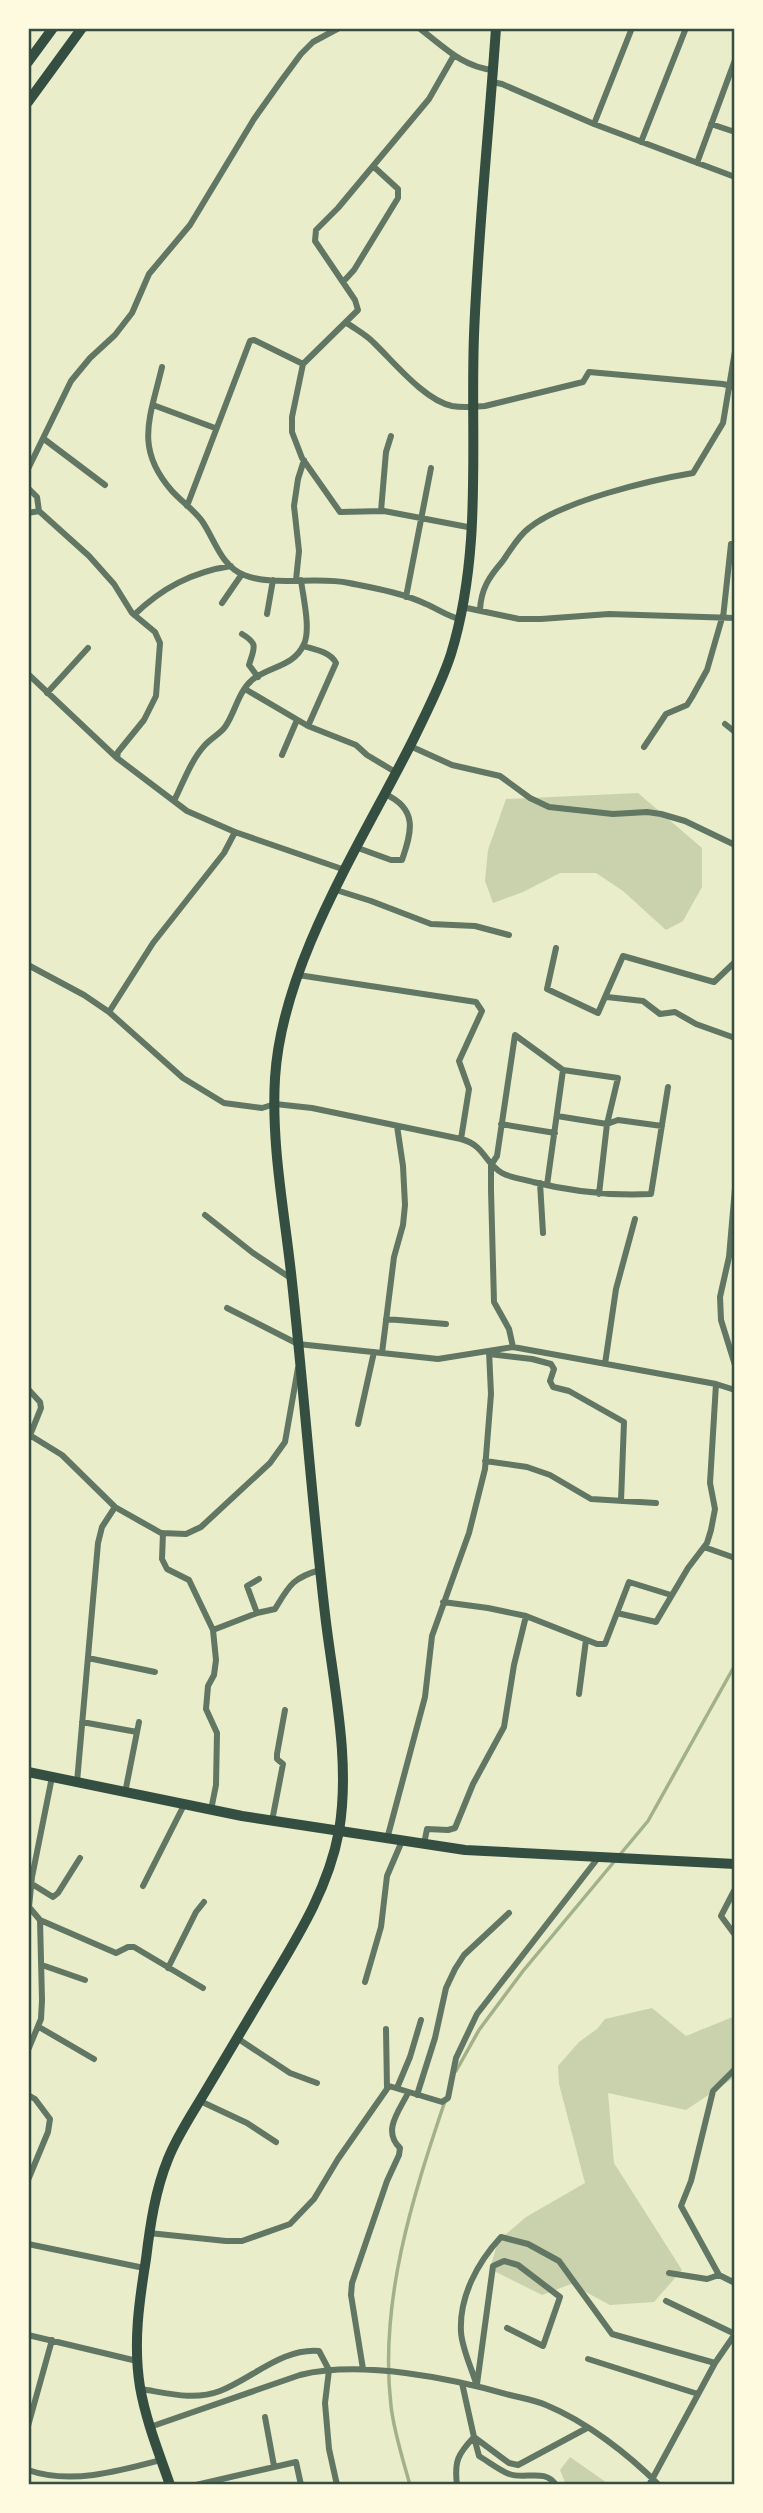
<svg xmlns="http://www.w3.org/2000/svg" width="763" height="2513" viewBox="0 0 763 2513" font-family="Montserrat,sans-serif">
<rect width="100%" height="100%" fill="#e9edc9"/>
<!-- green -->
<path fill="#cad2ad" d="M638 793 702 848V887L683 921 666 930 623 891 596 873H560L523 892 493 903 485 881 488 850 506 799Z
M652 2008 686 2036 735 2016V2077L686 2110 608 2093 614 2163 682 2270 654 2302 610 2305 571 2284 542 2295 490 2269 498 2241 526 2217 585 2183 559 2084 558 2066 579 2042 597 2029 605 2019Z
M570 2457 610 2485H566L560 2470Z"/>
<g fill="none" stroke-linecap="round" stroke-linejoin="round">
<!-- stream -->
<path stroke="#a3b18a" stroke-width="3.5" d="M456 2071 479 2030 523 1971 648 1821 735 1665
M410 2485C403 2460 394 2432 391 2406 379 2302 412 2199 445 2101"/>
<!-- minor -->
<path stroke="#617663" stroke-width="6" d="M419 28C443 46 462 67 493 70
M453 57 429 99 338 208 316 230 315 241 355 300 358 310 303 364 292 417V432L302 458 340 512 384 511 473 528
M492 82 502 84 594 124 735 177
M594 124 632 28
M711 124 735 132
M641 142 686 28
M697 163 735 60
M343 282 354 270 398 198V189L373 166
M347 323C355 329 365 334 373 342 393 361 424 400 452 406 463 408 474 407 485 406L583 382 589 372 723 384 735 387
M162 367C150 418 134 448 172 491 182 502 194 510 202 521 215 540 221 566 244 575 273 587 317 576 349 583 374 588 403 593 426 604 438 609 447 616 460 619
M153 405 215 428
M44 439 105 485
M28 469 71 381 90 358 115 335 132 313 149 274 190 225 254 119 281 81 301 54 313 42 339 28
M28 488 37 497 39 511 89 556 114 584 132 613 155 632 160 643 156 696 144 720 118 752 117 758 187 811 235 832 345 870
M187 506 250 341 254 340 303 364
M381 511 386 452 391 436
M28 513 39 511
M296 580 299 551 294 506 298 479 304 460
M406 597 431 468
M222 603 242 574
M462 607 519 619H541L609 614 735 618
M480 610C481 589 489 577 502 562 510 551 518 536 529 528 562 501 651 480 693 473L723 423 735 351
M267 614 273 580
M134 615C162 588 192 572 231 566
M723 618 731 544
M242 634C259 644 254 648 249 665L258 677
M303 646C314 649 331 652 336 663L308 726
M28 674 117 758
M245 689 308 726 356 745 367 755 397 773
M47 693 88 648
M725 724 735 732
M410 746 452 765 500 776 530 798 549 807 613 814 647 812 661 814 685 821 735 845
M644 747 666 714 687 705 692 697 707 670 722 618
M282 755 297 720
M174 801C183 783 191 760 205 745 211 738 220 734 225 727 235 713 238 692 252 680 269 666 294 667 304 644 311 629 303 597 301 580
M358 848 391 860H402C412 831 418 809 385 794
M336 890 371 901 431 924 475 926 509 935
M556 948 547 989 598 1013 623 956 714 982 735 962
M28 965 84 995 109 1012 183 1078 224 1103 262 1108 275 1104 312 1108 461 1139C486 1146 483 1162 502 1173 511 1178 523 1179 533 1182 573 1192 610 1196 651 1194L668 1087
M298 975 476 1002 482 1011 459 1061 469 1089 461 1139
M607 997 643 1001 660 1014 675 1012 696 1024 735 1038
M109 1012 153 943 224 853 235 832
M557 1116 607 1124 618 1120 662 1126
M501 1124 555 1133
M540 1183 543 1233
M547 1185 563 1070
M735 1188 729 1257 720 1297 721 1320 735 1365
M205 1215 253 1253 292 1279
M227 1308 298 1344 438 1359 513 1347 716 1384 735 1390
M386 1319 446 1324
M513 1347 509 1329 494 1302 491 1190V1165L497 1156 515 1035 563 1070 618 1078 607 1124 599 1194
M382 1353 394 1257 403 1225 405 1205 403 1166 397 1126
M489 1354 532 1359 551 1364 554 1369 550 1381 553 1387 569 1391 624 1422 621 1501
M605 1364 616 1289 635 1219
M28 1389 40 1402 41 1408 28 1440
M358 1424 374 1352
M28 1434 62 1455 115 1507 161 1533 186 1534 201 1527 270 1463 285 1442 298 1368
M485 1461 527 1467 550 1475 591 1499 656 1503
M163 1533 162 1559 167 1569 189 1580 213 1630 216 1660 214 1675 208 1686 206 1709 217 1733 216 1785 211 1810
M704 1547 735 1558
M443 1602 488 1608 526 1616 597 1644H605L629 1582 671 1595
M257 1613 247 1586 259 1579
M617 1613 656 1622 688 1568 707 1543 711 1530 715 1509 710 1483 716 1384
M213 1630 257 1613 275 1609C289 1586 292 1578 320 1570
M88 1658 155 1672
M579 1694 586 1640
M82 1722 137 1732
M77 1782 98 1543 102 1527 115 1507
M125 1793 139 1722
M272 1821 283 1764 277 1759V1754L285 1710
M387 1839 425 1697 432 1636 469 1533 485 1469 491 1394 489 1351
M424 1844 427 1829 448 1830 455 1828 473 1784 504 1727 514 1665 526 1616
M32 1884 53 1897 58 1893 80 1858
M143 1886 184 1805
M735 1889 721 1916 735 1935
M29 1907 32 1877 52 1777
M40 1920 116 1953 128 1947H134L203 1988
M42 1965 85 1980
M168 1968 196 1912 204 1902
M365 1982 381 1927 387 1876 402 1841
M39 2027 94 2059
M386 2029 387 2088
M237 2038 290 2073 317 2083
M28 2050 41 2019 42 2000 40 1920 29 1907
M735 2069 713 2091 691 2181 681 2206 719 2275 735 2283
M397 2088 410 2057 421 2020
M28 2095 35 2099 50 2119 48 2132 28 2180
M417 2095 435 2038 446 1988 455 1969 464 1955 509 1913
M200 2101 247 2123 276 2142
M149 2233 226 2241H242L290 2224 314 2199 338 2159 389 2086 442 2102 448 2098 456 2058 477 2014 598 1858
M28 2244 144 2268
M669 2273 707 2279 719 2275
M666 2301 735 2334
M28 2335 137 2361
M588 2359 698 2394
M363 2369 351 2295 352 2283 387 2181 399 2155 400 2148C382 2131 399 2111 408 2093
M462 2383 474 2437 509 2463 518 2465 587 2428
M477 2384 493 2266 504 2261 518 2265 560 2297 543 2346 507 2328
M477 2386C472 2369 462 2349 461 2332 459 2296 478 2262 501 2237L528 2244 559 2261 612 2334 715 2363
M141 2389C167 2393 194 2401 220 2391 253 2378 282 2348 319 2351L329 2370 325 2403 329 2449 337 2485
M265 2417 274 2466
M28 2426 52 2340
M150 2427 300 2375C361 2360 450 2378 510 2395 522 2398 535 2400 546 2405 587 2422 628 2454 659 2485
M28 2470C70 2485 120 2471 161 2460
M196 2485 296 2462 301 2485
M457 2485C454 2461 458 2454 474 2437L479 2456C489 2462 499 2470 509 2474 525 2480 545 2468 556 2485
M649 2485 715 2363 735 2334"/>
<!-- primary -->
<path stroke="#344e41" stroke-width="10" d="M28 1772 242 1816 465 1850 735 1864"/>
<!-- trunk -->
<path stroke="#344e41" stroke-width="10" d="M170 2485C159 2453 146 2421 140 2387 133 2344 139 2302 146 2259 150 2226 155 2191 168 2159 177 2136 192 2114 205 2092 225 2059 244 2026 264 1993 295 1941 328 1891 339 1831 351 1760 333 1684 325 1614 312 1503 304 1392 292 1282 285 1214 271 1147 275 1078 282 962 364 839 415 736 428 709 442 682 451 654 483 550 470 441 474 335 478 233 489 130 496 28"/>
<!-- motorway -->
<path stroke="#344e41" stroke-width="10" d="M28 62 53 28
M28 102 82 28"/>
</g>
<!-- border -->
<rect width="763" height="2513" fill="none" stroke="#fefae0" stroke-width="60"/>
<rect x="30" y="30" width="703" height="2453" fill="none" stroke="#344e41" stroke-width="2.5"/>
</svg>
